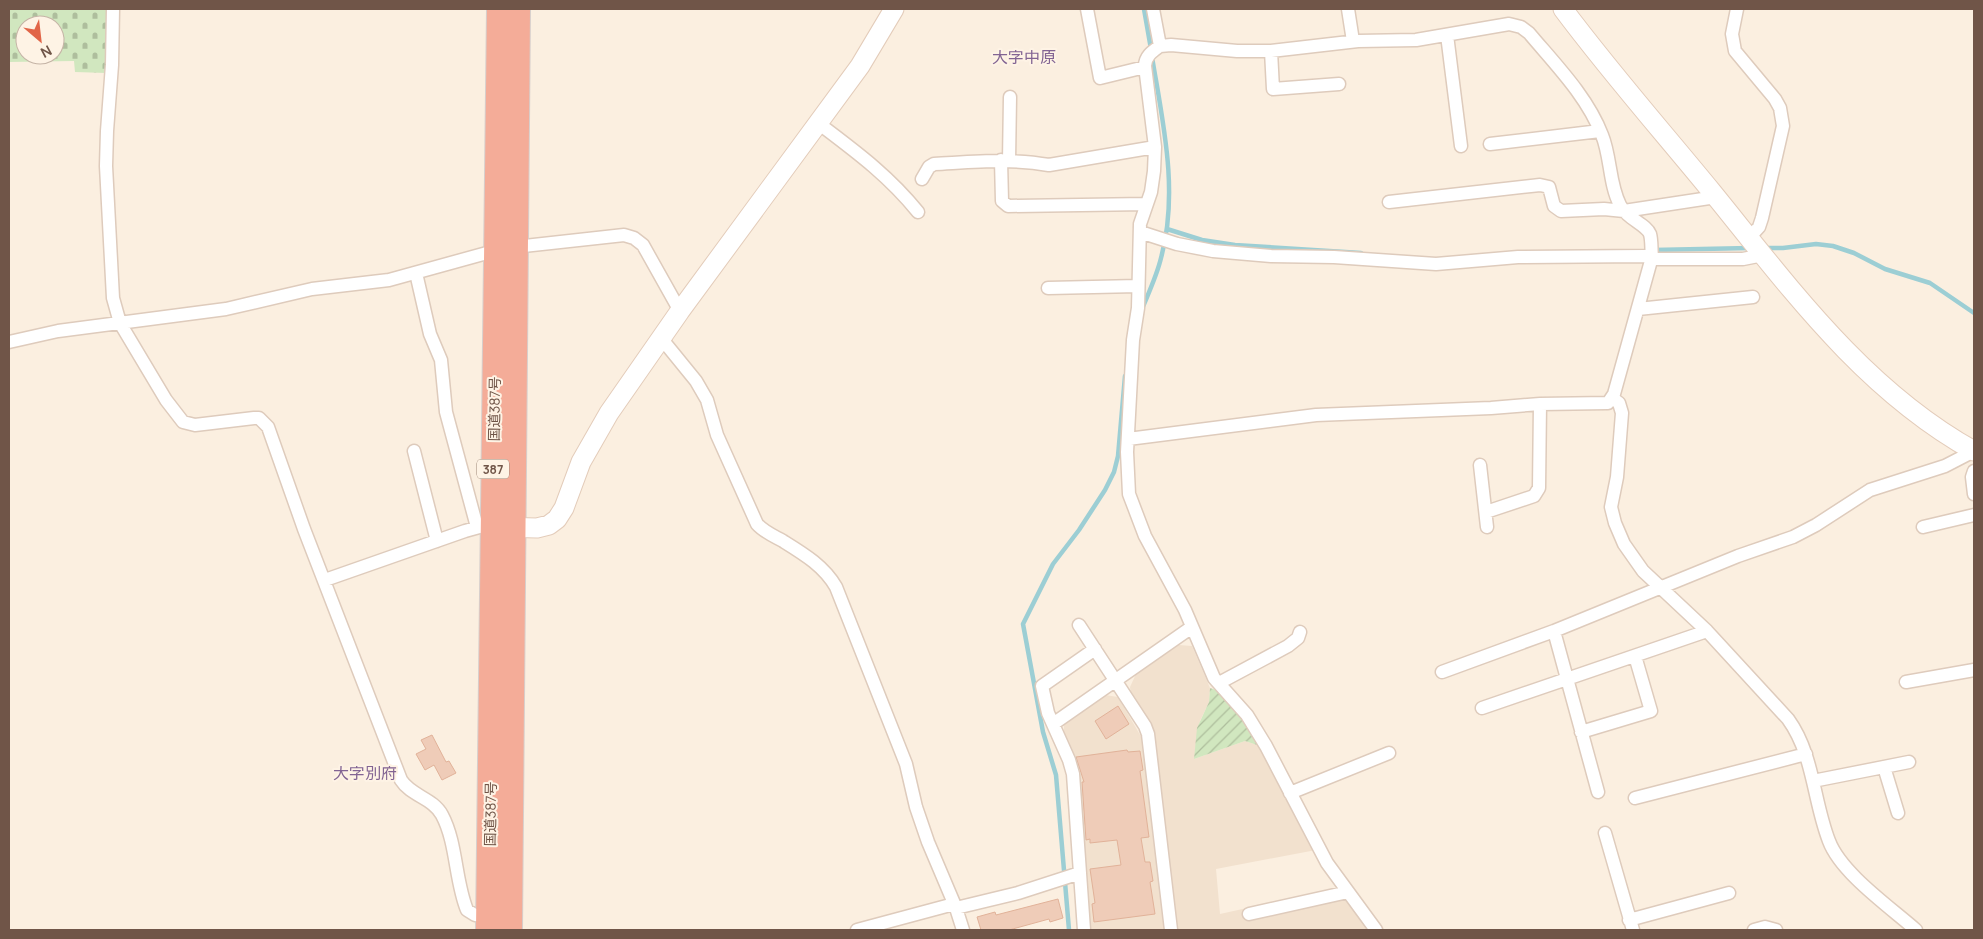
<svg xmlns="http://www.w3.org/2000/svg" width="1983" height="939" viewBox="0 0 1983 939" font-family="Manrope,'Noto Sans JP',sans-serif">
<defs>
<pattern id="cemetery-stones" width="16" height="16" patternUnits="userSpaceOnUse" patternTransform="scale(1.25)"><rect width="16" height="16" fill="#d1e7bf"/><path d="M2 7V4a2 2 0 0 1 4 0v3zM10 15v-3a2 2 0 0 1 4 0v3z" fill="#aebe9d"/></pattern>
<pattern id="garden-furrows" width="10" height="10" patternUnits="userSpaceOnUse" patternTransform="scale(1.25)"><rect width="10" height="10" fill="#d1e7bf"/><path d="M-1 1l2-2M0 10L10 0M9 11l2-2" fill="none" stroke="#aebe9d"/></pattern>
</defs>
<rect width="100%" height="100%" fill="#fbefe0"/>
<!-- residential -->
<path fill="#f2e1ce" d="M1179 645 1192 646 1210 688 1209 702 1200 721 1194 759 1245 741 1260 746 1316 850 1216 869 1220 914 1247 908 1249 921 1345 899 1355 905 1372 930H1176L1152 727 1131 694 1130 687 1136 674Z
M1105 695 1118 697 1143 740 1165 930H1090L1064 733V725L1068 720Z"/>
<!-- cemetery -->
<path fill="url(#cemetery-stones)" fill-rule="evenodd" d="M9 9H107L106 73 75 72 74 61 9 62ZM25 25H55V55H25Z"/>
<!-- garden -->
<path fill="url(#garden-furrows)" d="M1210 688C1235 695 1247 725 1260 746L1245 741 1194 759 1197 728 1209 702Z"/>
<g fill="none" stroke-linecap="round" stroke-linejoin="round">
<!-- stream -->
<path stroke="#9cced4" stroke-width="4.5" d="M1144 9 1151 49
M1167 229 1202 240 1235 245 1361 253
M1766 248H1783L1816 244 1833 246 1854 253 1885 269 1930 283 1974 313
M1653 250 1750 248
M1142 309C1149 292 1157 275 1161 258 1179 192 1163 123 1152 57
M1069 930 1056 775 1043 732 1023 624 1053 564 1079 530 1105 490 1114 472 1118 456 1125 376"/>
</g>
<!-- building -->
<path fill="#efccb8" stroke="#e1b299" d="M1118 706 1129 724 1106 739 1095 721Z
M432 735 446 762 449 761 456 773 442 780 434 765 425 770 416 754 426 749 421 740Z
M1127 750 1128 752 1140 751 1143 770 1140 771 1149 837 1141 838 1145 862H1150L1153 881 1150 882 1155 914 1094 922 1092 904 1095 903 1090 869 1121 865 1117 840 1090 843V839L1086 840 1082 782H1084L1076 757Z
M1058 899 1063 918 1050 922 1049 919 1009 930H981L977 917 995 912 996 915Z"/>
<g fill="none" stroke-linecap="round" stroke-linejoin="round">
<!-- street casing -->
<g stroke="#decbbc" stroke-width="15">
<path id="street" d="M113 9 112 65 107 131 106 166 113 298 120 323 166 400 183 422 195 425 254 418H259L268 427 304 529 401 780C411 796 433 798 442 815 457 843 455 881 467 910L475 915 488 916
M1087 9 1100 78 1145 67
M1153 9 1160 46C1153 51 1145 56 1145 66L1155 147 1154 171 1151 192 1140 224 1138 308 1133 340 1127 452 1129 494 1145 536 1185 610 1214 678 1247 715 1266 746 1327 863 1376 930
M1348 9 1353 41
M1737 9 1732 34 1735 51 1775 99 1780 108 1783 126 1762 218 1759 227 1749 238
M1447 35 1461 146
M1271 51 1273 89 1339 84
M818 123C855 151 888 175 918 212
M1490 144 1600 131
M1001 160 1002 201 1008 206 1146 204
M1009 161 1010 97
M922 179 929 167 934 164C973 162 1011 158 1049 165L1155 147
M1389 202 1540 185 1549 187 1554 206 1561 211 1604 209 1624 211 1716 197
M1140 232 1177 244 1213 251 1271 256 1334 257 1436 264 1518 257 1645 256 1651 259H1743L1763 255
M416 273 430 334 441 360 446 412 477 527
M1048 288 1138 286
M1638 309 1753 297
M661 338 696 381 707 400 717 435 757 524C764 532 774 536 783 541 804 554 824 566 836 587L906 764 916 807 928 842 956 908 963 930
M9 342 58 331 226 309 312 289 389 280 505 248 624 235 634 238 643 245 680 311
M1612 398 1619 403 1622 413 1617 477 1611 507 1615 523 1624 544 1643 571 1707 631 1788 719C1814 755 1813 800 1829 841 1841 873 1890 907 1916 930
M1128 439 1316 415 1491 408 1540 404 1608 403 1614 394 1652 257C1651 249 1652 241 1650 234 1646 224 1627 219 1620 205 1609 184 1611 157 1602 135 1587 96 1555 64 1529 33L1521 27 1509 24 1416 40 1358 41 1271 51H1237L1171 45 1160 46
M414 451 437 541
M1480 465 1487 527
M1974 471 1972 477 1974 494
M1486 512 1534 496 1539 488 1540 404
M1923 527 1974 515
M325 580 465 531 483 526
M1079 625 1145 726 1148 734 1171 930
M1554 631 1598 792
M1442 672 1554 631 1738 556 1793 537 1816 525 1870 490 1945 466 1974 451
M1906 682 1974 670
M1219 683 1288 646 1298 638 1300 632
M1482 708 1707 631
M1053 724 1192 627
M1581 732 1651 711 1635 656
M1884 767 1898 813
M1813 781 1909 762
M1290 793 1389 753
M1635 798 1806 754
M1605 833 1633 930
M956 908 1018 893 1080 873
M1249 914 1348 892
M1629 920 1729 893
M857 930 954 904
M1084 930 1073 774 1069 760 1048 713 1042 686 1095 649
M1754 930 1765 927 1776 930"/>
</g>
<!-- secondary casing -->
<g stroke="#e3ccba" stroke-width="21">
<path id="secondary" d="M1563 9C1610 72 1662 131 1712 192 1790 288 1864 390 1974 451
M501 527 537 528 549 525 557 519 564 508 581 462 609 413 680 311 860 66 894 9"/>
</g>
<!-- highway casing -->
<g stroke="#d7cfcc" stroke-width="26">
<path id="highway" d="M488 930 499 9
M510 930 518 9"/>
</g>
<!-- street -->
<use href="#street" stroke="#fff" stroke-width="12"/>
<!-- secondary -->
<use href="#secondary" stroke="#fff" stroke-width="19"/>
<!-- highway -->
<use href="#highway" stroke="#f4ac98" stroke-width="24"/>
</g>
<g text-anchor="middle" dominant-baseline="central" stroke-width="4" stroke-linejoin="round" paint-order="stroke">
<!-- shield labels -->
<rect fill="#fef3e5" stroke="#9b8477" stroke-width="1" x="477" y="459.5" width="32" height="19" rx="4"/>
<g font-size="12" font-weight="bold" fill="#705548">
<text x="493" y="469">387</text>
</g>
<!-- street labels -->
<g font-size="14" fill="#705548" stroke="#fef3e5">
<text transform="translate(494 409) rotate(-89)">国道387号</text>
<text transform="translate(490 814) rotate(-89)">国道387号</text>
</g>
<!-- quarter labels -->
<g font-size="16" fill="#826493" stroke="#fef3e5">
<text x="1024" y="57">大字中原</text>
<text x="365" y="773">大字別府</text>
</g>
</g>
<!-- border -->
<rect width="1983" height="939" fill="none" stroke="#705548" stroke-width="20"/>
<!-- north arrow -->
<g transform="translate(40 40) rotate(152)"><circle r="24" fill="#fef3e5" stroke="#c5b4a6"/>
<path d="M0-4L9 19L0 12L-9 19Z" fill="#e16548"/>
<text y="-8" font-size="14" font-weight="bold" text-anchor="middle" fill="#705548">N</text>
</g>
</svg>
